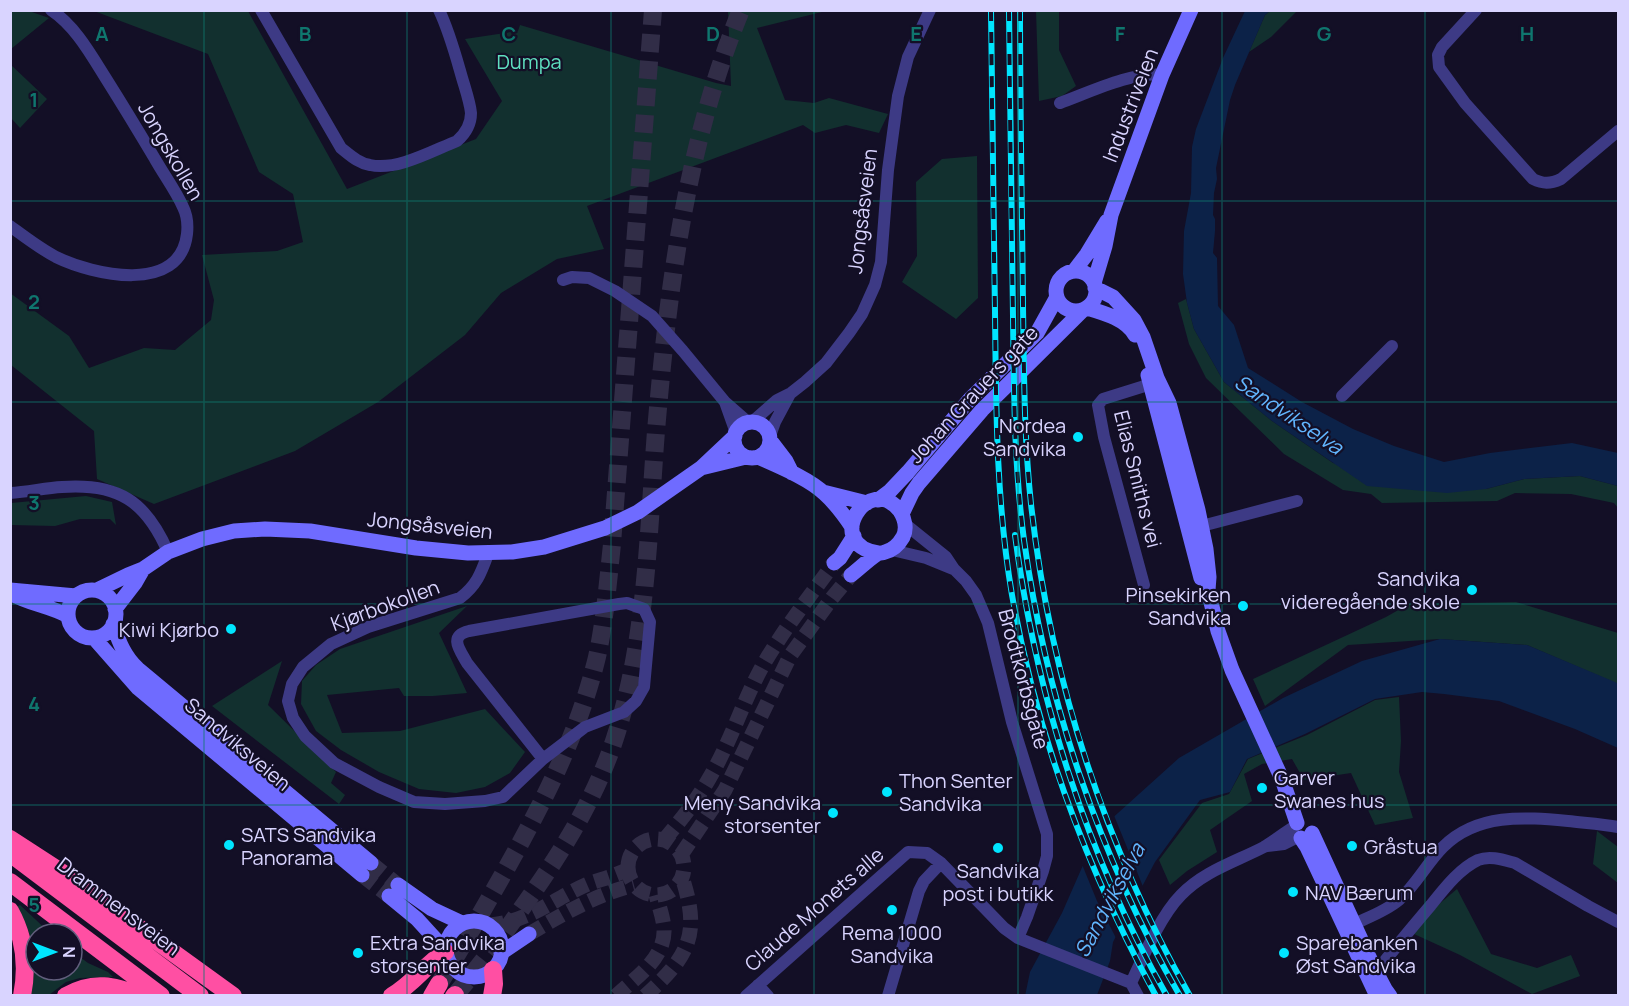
<svg xmlns="http://www.w3.org/2000/svg" width="1629" height="1006" viewBox="0 0 1629 1006" font-family="Manrope,sans-serif">
<rect width="100%" height="100%" fill="#130f26"/>
<!-- green -->
<path fill="#12302f" d="M11 10 29 11 49 18 11 49Z
M94 11H248L347 189 476 139 502 101 465 39 518 31 520 25 716 83 731 86 728 11H826L757 28 785 100 814 103 829 98 888 114 879 133 846 125 815 133 803 125 587 206 604 249 557 259 501 293 465 335 378 402 295 451 154 504 97 479 94 431 11 365 10 293 69 336 89 368 144 348 175 350 211 320 214 300 202 255 277 251 303 242 293 194 259 172 208 54Z
M1036 11H1059V50L1076 86 1062 96 1039 101Z
M1270 11H1297L1271 37 1249 52 1265 15Z
M10 64 47 99 20 128 11 118Z
M977 156 978 298 956 319 902 282 917 256 916 182 942 159Z
M1186 299 1194 329 1224 382 1272 421 1333 463 1486 489 1524 479 1580 476 1618 486V508L1614 503 1571 494 1515 493 1497 501 1382 503 1371 494 1343 490 1284 454 1206 378 1189 344 1178 303Z
M86 496 112 502 116 525 110 519H80L55 526 11 525V503Z
M1516 602 1618 633V684L1527 645 1440 639 1348 645 1265 706 1253 679 1386 617 1409 604Z
M467 606 439 633 467 693 433 696H404L399 688 327 695 342 733 400 731 485 709 525 752 510 773 485 787 456 793 419 789 379 772 341 750 316 731 301 704 302 681 316 665 340 649Z
M282 661 268 705 336 772 331 783 345 795 339 804 212 706Z
M1399 697 1401 741 1399 772 1413 818 1375 825 1351 773 1304 780 1292 759 1262 764 1244 774 1252 801 1210 830 1217 852 1187 871 1170 885 1159 860 1202 803 1229 794 1248 759 1307 735 1375 700Z
M1597 831 1618 847V883L1593 864Z
M1457 889 1491 954 1537 968 1571 955 1580 976 1532 994 1460 955 1414 934 1438 905Z
M20 905 51 934H36V970H72V951L88 963 108 972 113 977 80 978 66 982 49 995H28C33 961 37 940 18 909V906Z"/>
<!-- water -->
<path fill="#0c2248" d="M1245 11H1270L1265 15 1235 85 1230 100 1216 168 1217 179 1214 193 1213 215 1215 219V231L1213 253 1217 258 1218 306 1234 325 1248 368 1302 402 1353 429 1394 446 1444 462 1490 453 1572 443 1618 453V486L1580 476 1524 479 1486 489 1447 493 1367 486 1272 421 1224 382 1194 329 1187 303 1183 274 1184 231 1191 193 1192 147 1196 129 1223 58Z
M1440 639 1527 645 1615 682 1618 684V748L1575 729 1499 701 1444 694 1422 692 1375 699 1305 734 1247 759 1230 792 1200 800 1155 862 1113 942 1110 961 1097 995 1025 996 1030 972 1062 913 1098 831 1179 758 1283 698 1362 661Z"/>
<!-- pier -->
<path fill="#130f26" d="M1113 813 1144 889 1117 940 1097 901 1081 862 1095 829Z"/>
<g fill="none" stroke-linecap="round" stroke-linejoin="round">
<!-- secondary-tunnel -->
<path stroke="#312d47" stroke-width="15" stroke-dasharray="15 8" stroke-linecap="butt" d="M628 867a28 28 0 1 1 56 0a28 28 0 1 1-56 0Z
M664 840C681 820 697 800 710 777 731 741 743 701 763 665 784 629 810 596 834 563
M681 855 725 790 790 656 832 598 851 575
M371 863 398 885
M362 875 389 896
M489 925C529 922 553 899 588 884 602 879 615 876 628 869
M529 934C563 914 595 895 634 885
M616 996C636 977 666 958 664 928 663 917 659 906 656 895
M645 996C689 956 701 935 682 877"/>
<!-- highway-tunnel -->
<path stroke="#312d47" stroke-width="18" stroke-dasharray="18 9" stroke-linecap="butt" d="M439 984C461 949 481 913 501 878 541 807 578 736 597 657 605 620 608 581 612 544L653 10
M455 995C479 967 501 938 522 908 560 855 595 800 615 738 647 639 648 534 656 431 668 289 686 144 741 10"/>
<!-- street -->
<path stroke="#3d3a85" stroke-width="12" d="M261 10 341 148C350 155 358 163 370 165 397 171 432 151 457 141 465 134 471 125 471 113 470 103 466 91 463 81 456 57 450 33 439 10
M1476 10 1442 47 1438 55 1439 67 1465 103 1533 179C1543 184 1550 184 1561 179L1618 131
M1060 103C1088 93 1133 71 1162 75
M10 226C25 237 39 248 56 257 93 275 180 295 187 234 188 225 187 215 183 207 176 191 164 175 155 159 139 132 122 104 105 77 90 53 75 26 51 10
M563 280 572 277 589 278 615 291 652 316 683 351 725 402 749 423
M1342 396 1392 346
M725 402 736 433
M752 422 777 400 791 393 805 382 826 363 849 333 862 314 875 285 881 262 888 170 898 96 908 57 930 10
M770 436 775 422 790 394
M10 493C28 492 45 488 62 487 118 483 146 501 168 552
M905 524 946 557 954 569 966 581 976 595 988 623 1012 722 1047 834V856L1043 871 1027 917 1018 938
M1194 528 1297 501
M892 550 926 558 953 569
M488 554C481 573 477 585 460 598L368 627 331 644 303 667 292 684 288 701 293 718 305 736 334 763 379 787 414 802 445 804 485 801 503 797 543 759 585 727 624 712 636 701 644 687 650 622 644 609 627 603 619 604 469 631C448 636 460 650 467 663L543 759
M1144 585 1104 437 1098 405 1103 399 1151 384
M1267 846 1284 844 1298 837
M1354 924C1369 917 1386 911 1399 900 1416 885 1427 863 1443 847 1477 813 1524 817 1568 821 1585 823 1602 824 1618 827
M1375 970 1381 966C1397 945 1414 925 1431 905 1444 889 1459 869 1478 860 1490 855 1504 860 1515 863L1588 906 1618 922
M1131 983C1143 957 1161 915 1181 895 1204 871 1235 862 1264 847 1274 841 1284 833 1294 827
M1131 983 1138 996
M758 985 768 996
M746 996 908 852 927 853 941 863 1004 928 1018 938 1131 983
M888 996 919 891 924 881 941 863"/>
<!-- secondary -->
<path stroke="#6f6bff" stroke-width="15" d="M1074 271 1087 254 1107 221
M1056 291a20 20 0 1 1 40 0a20 20 0 1 1-40 0Z
M1094 283 1105 246 1111 215 1162 75 1191 10
M1095 288 1113 297 1134 320 1143 337 1157 378 1169 403 1198 510 1206 549 1209 577 1208 590 1218 631 1232 670 1282 779 1297 823
M1087 308C1104 313 1126 319 1135 335
M1148 375 1201 578
M734 440a18 18 0 1 1 36 0a18 18 0 1 1-36 0Z
M770 440 786 461 792 473
M758 457C778 466 810 479 825 494 836 504 844 515 852 527
M701 468 746 457
M823 492 867 503
M878 500 890 491 908 472 970 399 1037 333 1057 297
M902 514 912 493 919 483 982 410 1083 310
M834 563 840 558 854 536
M851 575C859 569 868 560 877 554 881 552 881 554 885 552 893 550 899 544 903 537 907 529 905 519 900 511 869 471 822 544 878 553
M10 590 76 596
M97 590 128 575 143 569 168 552 202 539 234 531 265 529 310 531 416 548 468 553 512 552 544 547 605 528 638 512 701 468 735 436
M68 614a24 24 0 1 1 48 0a24 24 0 1 1-48 0Z
M10 593C29 604 50 606 68 616
M115 609 135 583 143 569
M113 624C119 642 124 656 138 669L371 863
M94 638 138 688 362 875
M1312 833 1375 970 1385 989 1390 996
M1301 838 1307 847 1377 996
M398 885 432 909 462 923
M389 896 417 919 438 942 445 948
M446 949a28 28 0 1 1 56 0a28 28 0 1 1-56 0Z
M501 953 529 934"/>
<!-- highway -->
<path stroke="#ff4fa3" stroke-width="18" d="M10 839 67 876 233 996
M10 853 200 996
M10 882 161 996
M10 911C25 938 28 966 22 996
M66 996C94 980 114 986 142 996
M392 996C413 984 426 964 445 952
M432 996 439 984
M454 996 455 995
M492 996 494 984 493 970"/>
<!-- rail casing -->
<g stroke="#00e5ff" stroke-width="6">
<path id="rail" d="M991 10C992 111 993 211 995 311 996 406 996 501 1012 595 1037 737 1087 870 1156 996
M1009 10C1010 112 1011 214 1013 316 1014 391 1014 466 1024 540 1046 700 1099 856 1180 996
M1020 10C1020 109 1022 207 1023 306 1024 372 1024 439 1031 504 1050 677 1104 844 1190 996
M1015 535C1036 696 1086 854 1167 996"/>
</g>
<!-- rail -->
<use href="#rail" stroke="#130f26" stroke-width="4" stroke-dasharray="11" stroke-linecap="butt"/>
</g>
<!-- grid -->
<path fill="none" stroke="#0f766e" stroke-width="1.5" stroke-opacity="0.55" d="M204 10V996M407 10V996M611 10V996M814 10V996M1018 10V996M1222 10V996M1425 10V996M10 201H1618M10 402H1618M10 604H1618M10 805H1618"/>
<!-- markers -->
<g fill="#00e5ff" stroke="#130f26" stroke-width="2">
<circle cx="1078" cy="437" r="6"/>
<circle cx="1472" cy="590" r="6"/>
<circle cx="1243" cy="606" r="6"/>
<circle cx="231" cy="629" r="6"/>
<circle cx="1262" cy="788" r="6"/>
<circle cx="887" cy="792" r="6"/>
<circle cx="833" cy="813" r="6"/>
<circle cx="229" cy="845" r="6"/>
<circle cx="1352" cy="846" r="6"/>
<circle cx="998" cy="848" r="6"/>
<circle cx="1293" cy="892" r="6"/>
<circle cx="892" cy="910" r="6"/>
<circle cx="358" cy="953" r="6"/>
<circle cx="1284" cy="953" r="6"/>
</g>
<g text-anchor="middle" dominant-baseline="central" stroke-width="4.5" stroke-linejoin="round" paint-order="stroke">
<!-- park labels -->
<g font-size="20" fill="#5fe0c0" stroke="#130f26">
<text x="529" y="61">Dumpa</text>
</g>
<!-- street labels -->
<g font-size="20" fill="#d9d4ff" stroke="#130f26">
<text transform="translate(1130 105) rotate(-69)">Industriveien</text>
<text transform="translate(171 151) rotate(60)">Jongskollen</text>
<text transform="translate(862 211) rotate(-83)">Jongsåsveien</text>
<text transform="translate(973 394) rotate(-47)">Johan Grauers gate</text>
<text transform="translate(1138 479) rotate(76)">Elias Smiths vei</text>
<text transform="translate(430 525) rotate(6)">Jongsåsveien</text>
<text transform="translate(385 605) rotate(-20)">Kjørbokollen</text>
<text transform="translate(1024 679) rotate(75)">Brodtkorbsgate</text>
<text transform="translate(238 744) rotate(40)">Sandviksveien</text>
<text transform="translate(119 906) rotate(37)">Drammensveien</text>
<text transform="translate(814 909) rotate(-41)">Claude Monets alle</text>
</g>
<!-- poi labels -->
<g font-size="20" fill="#d9d4ff" stroke="#130f26" text-anchor="start">
<text x="1066" y="425" text-anchor="end">Nordea<tspan x="1066" dy="23">Sandvika</tspan></text>
<text x="1460" y="578" text-anchor="end">Sandvika<tspan x="1460" dy="23">videregående skole</tspan></text>
<text x="1231" y="594" text-anchor="end">Pinsekirken<tspan x="1231" dy="23">Sandvika</tspan></text>
<text x="219" y="629" text-anchor="end">Kiwi Kjørbo</text>
<text x="1274" y="777">Garver<tspan x="1274" dy="23">Swanes hus</tspan></text>
<text x="899" y="780">Thon Senter<tspan x="899" dy="23">Sandvika</tspan></text>
<text x="821" y="802" text-anchor="end">Meny Sandvika<tspan x="821" dy="23">storsenter</tspan></text>
<text x="241" y="834">SATS Sandvika<tspan x="241" dy="23">Panorama</tspan></text>
<text x="1364" y="846">Gråstua</text>
<text x="998" y="870" text-anchor="middle">Sandvika<tspan x="998" dy="23">post i butikk</tspan></text>
<text x="1305" y="892">NAV Bærum</text>
<text x="892" y="932" text-anchor="middle">Rema 1000<tspan x="892" dy="23">Sandvika</tspan></text>
<text x="370" y="942">Extra Sandvika<tspan x="370" dy="23">storsenter</tspan></text>
<text x="1296" y="942">Sparebanken<tspan x="1296" dy="23">Øst Sandvika</tspan></text>
</g>
<!-- water labels -->
<g font-size="21" font-style="italic" fill="#62b6ff" stroke="#130f26">
<text transform="translate(1289 414) rotate(34)">Sandvikselva</text>
<text transform="translate(1109 900) rotate(-62)">Sandvikselva</text>
</g>
</g>
<g font-size="20" text-anchor="middle" font-weight="bold" fill="#0f766e" stroke="#130f26" stroke-width="4.5" stroke-linejoin="round" paint-order="stroke">
<text x="102" y="41">A</text>
<text x="305" y="41">B</text>
<text x="509" y="41">C</text>
<text x="713" y="41">D</text>
<text x="916" y="41">E</text>
<text x="1120" y="41">F</text>
<text x="1324" y="41">G</text>
<text x="1527" y="41">H</text>
<text x="34" y="107">1</text>
<text x="34" y="309">2</text>
<text x="34" y="510">3</text>
<text x="34" y="711">4</text>
<text x="34" y="912">5</text>
</g>
<!-- border -->
<rect width="1629" height="1006" fill="none" stroke="#d9d4ff" stroke-width="24"/>
<!-- north arrow -->
<g transform="translate(54 952) rotate(90)"><circle r="28" fill="#130f26" stroke="#625e7d" stroke-width="1.5"/>
<path d="M0-4.5L10 22L0 15L-10 22Z" fill="#00e5ff"/>
<text y="-9" font-size="16" font-weight="bold" text-anchor="middle" fill="#d9d4ff">N</text>
</g>
</svg>
